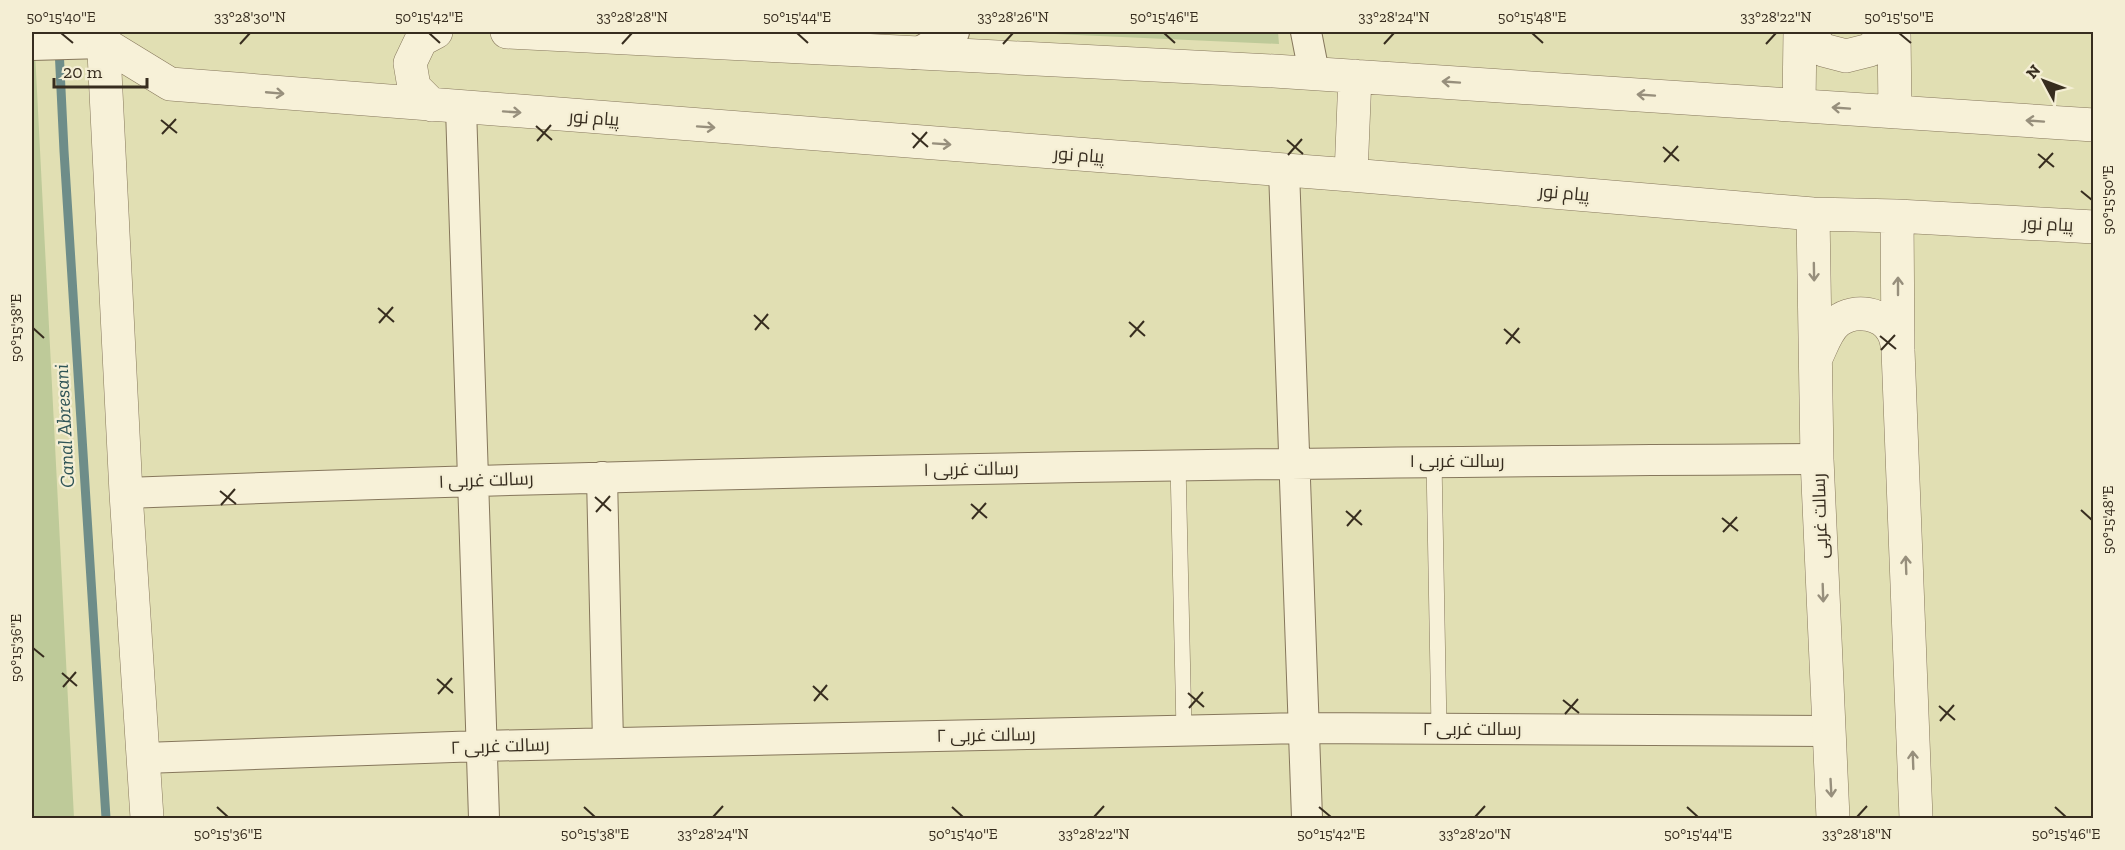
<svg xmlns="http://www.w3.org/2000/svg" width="2125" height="850" viewBox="0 0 2125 850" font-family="'Zilla Slab',Cairo,serif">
<rect width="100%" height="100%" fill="#ece5c5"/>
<!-- farmland -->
<path fill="#e1dfb3" d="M32 32H2093V818H32Z"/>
<!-- green -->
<path fill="#beca99" d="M32 32H34L74 818H32Z
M1010 32H1278L1279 44Z"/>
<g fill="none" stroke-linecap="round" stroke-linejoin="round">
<!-- stream -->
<path stroke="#6e8d89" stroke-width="9" d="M59 48 64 151 106 818"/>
<!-- service casing -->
<g stroke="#86775c" stroke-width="16">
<path id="service" d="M1434 461 1439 728
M1178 464 1184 730"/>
</g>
<!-- minor casing -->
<g stroke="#86775c" stroke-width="32">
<path id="minor" d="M1306 32 1314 73
M32 45 103 43
M916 54 954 32
M461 108 484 818
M1284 170 1307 818
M602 477 608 743
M126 493C690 471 1253 462 1817 459
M144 758 481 746 1303 728 1829 731"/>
</g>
<!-- tertiary casing -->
<g stroke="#86775c" stroke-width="34">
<path id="tertiary" d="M103 32 126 493 147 818
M507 32 1274 71 2094 125
M1806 32 1823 50 1846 56 1870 50 1888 32
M1894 32 1895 112
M103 43 170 84 1351 175 1813 214 1897 216 2094 227
M432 105 414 87 410 63 421 40 436 32
M1799 105 1800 32
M1351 175 1355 76
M1813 214 1817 459 1833 818
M1897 216 1898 350 1916 818
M1816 358C1822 346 1827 329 1838 321 1855 308 1884 313 1893 332 1896 337 1897 344 1898 350"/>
</g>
<!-- service -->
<use href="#service" stroke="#f7f1d8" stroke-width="15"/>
<!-- minor -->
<use href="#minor" stroke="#f7f1d8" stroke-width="30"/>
<!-- tertiary -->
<use href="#tertiary" stroke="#f7f1d8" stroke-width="33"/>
</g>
<!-- one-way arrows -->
<defs><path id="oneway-shaft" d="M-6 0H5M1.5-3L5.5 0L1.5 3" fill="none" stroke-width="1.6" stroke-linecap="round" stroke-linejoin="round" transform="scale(1.5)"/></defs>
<g stroke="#978f7c">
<use href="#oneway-shaft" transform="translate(1451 82) rotate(-176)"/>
<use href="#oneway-shaft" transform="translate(275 93) rotate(5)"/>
<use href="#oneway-shaft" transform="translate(1646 95) rotate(-176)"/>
<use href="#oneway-shaft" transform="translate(1841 108) rotate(-176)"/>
<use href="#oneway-shaft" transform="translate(512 112) rotate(4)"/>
<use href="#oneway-shaft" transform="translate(2035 121) rotate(-176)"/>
<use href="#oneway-shaft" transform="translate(706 127) rotate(4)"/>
<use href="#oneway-shaft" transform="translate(942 144) rotate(4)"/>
<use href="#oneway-shaft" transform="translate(1814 272) rotate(89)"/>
<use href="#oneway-shaft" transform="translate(1898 286) rotate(-90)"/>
<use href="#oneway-shaft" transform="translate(1906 565) rotate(-92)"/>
<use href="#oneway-shaft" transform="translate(1823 593) rotate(88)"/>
<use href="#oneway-shaft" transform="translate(1913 760) rotate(-92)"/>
<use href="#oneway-shaft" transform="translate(1831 788) rotate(87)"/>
</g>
<!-- ticks -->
<path fill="none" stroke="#372d1f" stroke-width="2" d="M61 33 73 43M429 33 440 43M797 33 808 43M1164 33 1175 43M1532 33 1543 43M1899 33 1911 43M240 44 250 33M622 44 632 33M1003 44 1013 33M1384 44 1394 33M1766 44 1776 33M161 120 177 133M536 126 552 140M912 133 928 147M162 134 176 119M1287 140 1303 154M537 141 551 125M1663 147 1679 161M913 148 927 132M2038 154 2054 167M1288 155 1302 139M1664 162 1678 146M2039 168 2053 153M2081 191 2092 200M378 308 394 322M754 315 769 329M1129 322 1145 336M379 323 393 307M33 328 44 338M1504 329 1520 343M755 330 768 314M1880 336 1896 349M1130 337 1144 321M1506 344 1519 328M1881 350 1895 335M220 491 236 504M595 497 611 511M971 504 987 518M221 505 235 489M2081 510 2092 520M1346 511 1362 525M596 512 610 496M1722 518 1738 531M972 519 986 503M1347 526 1361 510M1723 532 1737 517M33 648 44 657M62 673 77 686M437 679 453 693M813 686 828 700M63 687 76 672M1188 693 1204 707M438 694 452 678M1563 700 1579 713M814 701 827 685M1939 706 1955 720M1189 708 1203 692M1565 714 1578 699M1940 721 1954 705M217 807 228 817M584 807 595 817M952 807 963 817M1319 807 1331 817M1687 807 1698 817M2055 807 2066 817M713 817 723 806M1094 817 1104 806M1475 817 1485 806M1857 817 1867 806"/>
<g text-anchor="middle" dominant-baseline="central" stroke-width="4.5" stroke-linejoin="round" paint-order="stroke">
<!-- street labels -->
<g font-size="18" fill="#372d1f" stroke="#f4eed4">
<text transform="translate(594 118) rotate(4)">پیام نور</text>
<text transform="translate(1079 155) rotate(4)">پیام نور</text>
<text transform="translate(1564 193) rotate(5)">پیام نور</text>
<text transform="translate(2048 224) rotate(3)">پیام نور</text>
<text x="1457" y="461">رسالت غربی ۱</text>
<text transform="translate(971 469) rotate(-1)">رسالت غربی ۱</text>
<text transform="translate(486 480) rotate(-2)">رسالت غربی ۱</text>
<text transform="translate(1820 516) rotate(-92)">رسالت غربی</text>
<text x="1472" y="729">رسالت غربی ۲</text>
<text transform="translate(986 735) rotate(-1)">رسالت غربی ۲</text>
<text transform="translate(500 746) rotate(-2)">رسالت غربی ۲</text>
</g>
<!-- water labels -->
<g font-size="20" font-style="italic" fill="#2f5456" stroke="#f4eed4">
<text transform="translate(64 426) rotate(-93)">Canal Abresani</text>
</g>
</g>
<!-- border -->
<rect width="2125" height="850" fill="none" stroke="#f4eed4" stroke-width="66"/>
<!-- north arrow -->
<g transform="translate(2044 81) rotate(311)" stroke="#f4eed4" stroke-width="4.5" paint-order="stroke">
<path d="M0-4.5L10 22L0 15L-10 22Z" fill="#372d1f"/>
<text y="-9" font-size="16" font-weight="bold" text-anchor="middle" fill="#372d1f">N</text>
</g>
<!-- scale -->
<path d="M54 78v9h93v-9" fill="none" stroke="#372d1f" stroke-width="3"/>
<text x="63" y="78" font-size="18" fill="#372d1f" stroke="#f4eed4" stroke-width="4.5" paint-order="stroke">20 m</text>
<rect x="33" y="33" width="2059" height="784" fill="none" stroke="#372d1f" stroke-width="2"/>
<g font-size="15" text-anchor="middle" fill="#372d1f">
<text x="61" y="22">50°15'40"E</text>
<text x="250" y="22">33°28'30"N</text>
<text x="429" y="22">50°15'42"E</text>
<text x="632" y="22">33°28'28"N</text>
<text x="797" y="22">50°15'44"E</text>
<text x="1013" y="22">33°28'26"N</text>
<text x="1164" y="22">50°15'46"E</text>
<text x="1394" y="22">33°28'24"N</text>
<text x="1532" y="22">50°15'48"E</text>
<text x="1776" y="22">33°28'22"N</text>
<text x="1899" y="22">50°15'50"E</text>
<text transform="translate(2108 200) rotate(-90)" y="5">50°15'50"E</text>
<text transform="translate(16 328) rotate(-90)" y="5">50°15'38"E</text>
<text transform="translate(2108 520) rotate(-90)" y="5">50°15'48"E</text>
<text transform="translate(16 648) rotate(-90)" y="5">50°15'36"E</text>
<text x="228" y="839">50°15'36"E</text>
<text x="595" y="839">50°15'38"E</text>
<text x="713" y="839">33°28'24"N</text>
<text x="963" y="839">50°15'40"E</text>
<text x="1094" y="839">33°28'22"N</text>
<text x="1331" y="839">50°15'42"E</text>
<text x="1475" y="839">33°28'20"N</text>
<text x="1698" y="839">50°15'44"E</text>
<text x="1857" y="839">33°28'18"N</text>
<text x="2066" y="839">50°15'46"E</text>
</g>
</svg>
